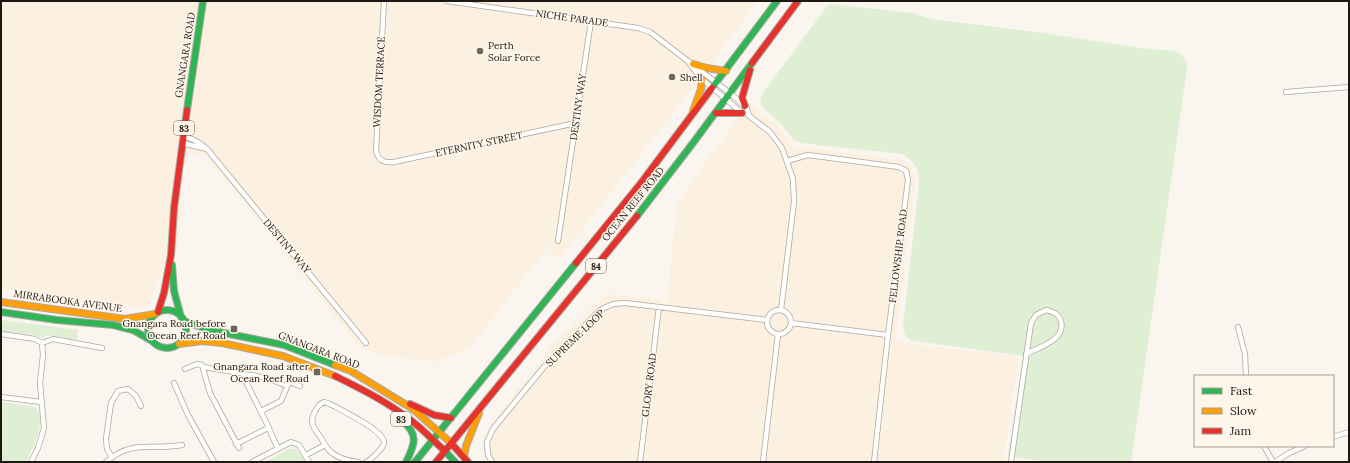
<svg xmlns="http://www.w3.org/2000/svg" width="1350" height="463" viewBox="0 0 1350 463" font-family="Lora,serif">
<rect width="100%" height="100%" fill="#faf5ef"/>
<!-- built -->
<path fill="#fcf0e0" d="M1 1H757L693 88 559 259 547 247 470 348 435 362 385 356 360 348 246 205 206 158 196 153 188 154 184 163 177 254 163 267 147 308 1 289Z
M749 103 777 124 791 146 903 160 912 169 915 180 895 342 1019 357 1003 462H485L483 458V436L492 423 553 345 606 294 667 301 677 203Z"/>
<!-- green -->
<path fill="#dfefd4" d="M830 4 913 13 931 19 1037 32 1140 48 1174 51 1180 53 1184 57 1187 64V69L1131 462H1048L1008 456 1023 356 914 341C906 339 904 335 903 327L919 184C920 170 915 161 902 154L801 143 794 140 780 123 761 106C759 98 763 93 767 87L828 5Z
M1 320 78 330 77 340 48 335 42 338 35 335 1 331Z
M1 402 35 407C49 419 32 448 26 462H1Z
M288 449H297L305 462H265Z"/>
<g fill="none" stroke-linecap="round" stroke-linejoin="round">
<!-- street casing -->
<g stroke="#aca8a2" stroke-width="6">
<path id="street" d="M384 1 376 151C379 161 384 163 394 162L576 123
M447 1 638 28 650 32 731 94 747 108 749 116
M689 63 702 79 741 112
M1286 92 1349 87
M748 115 770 132 782 148 793 179 794 202 781 310
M183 136C193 138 199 142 207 149L366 343
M182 143 207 149
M787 161 808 155 899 167 906 171 908 180 888 335 874 462
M558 241 591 21
M767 322a12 12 0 1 1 24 0a12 12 0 1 1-24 0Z
M791 323 888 335
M1238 327 1245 354 1246 376
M1 334 35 339 42 343 43 355 40 383 44 428 38 448 31 462
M42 343 53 339 102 348
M203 367 241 373C245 375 248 375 253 375 265 378 277 381 287 386
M185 369 197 364 202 365 210 393 239 448
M245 375 246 382 267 424 278 449
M174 383 188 415 214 462
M1 397 41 402
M261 411 281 401 289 382 300 386
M1333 437 1349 432
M236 444 268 428
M1264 446 1273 462
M306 455 325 445
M112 457 107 449 106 439 111 403 118 391 128 389 136 396 141 406
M106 462C134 438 151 451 182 445
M252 462 291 442 299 445 309 462
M358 462C348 461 340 459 332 453 327 449 324 443 321 438 319 434 314 430 313 425 310 417 317 405 324 402L330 404C341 410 383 430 384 442 384 446 381 449 378 452 374 456 371 460 366 462
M492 462 488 455 487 442 493 429 543 368 600 310 613 304 625 303 767 320
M640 462 659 307
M763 462 778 334
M1011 462 1031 323 1036 315 1046 310C1052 311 1059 314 1061 321 1066 340 1039 347 1026 354
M1275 462 1289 453 1305 446"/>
</g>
<!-- fast casing -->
<g stroke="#aca8a2" stroke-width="8">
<path id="fast" d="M712 88 777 1
M187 110 203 1
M637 216 693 143 752 63
M172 265 174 291 181 317
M148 329a19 19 0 1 1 38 0a19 19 0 1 1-38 0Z
M1 312 57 320 113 325 133 330 152 341
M184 321 209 330 284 345 335 365
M402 420C419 435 415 444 406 462
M445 451 455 462
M415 462 576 263"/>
</g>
<!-- slow casing -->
<g stroke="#aca8a2" stroke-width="8">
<path id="slow" d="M693 64 707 68 726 71
M693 111 701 89 702 79
M1 302 125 319 155 314
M179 344 202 341 222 343 283 356 335 376
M335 365 351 371 413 409 451 443
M464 457 466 446 479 413"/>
</g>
<!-- jam casing -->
<g stroke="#aca8a2" stroke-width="8">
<path id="jam" d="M752 63 798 1
M745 106 742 98 750 70
M716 113H742
M576 263 641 183 712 88
M158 312 164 293 171 255 174 208 187 110
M335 376C364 390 393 405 418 426 427 434 436 443 445 451
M410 404 434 415 451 418
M451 443 468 462
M436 462 637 216"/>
</g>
<!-- street -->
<use href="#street" stroke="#fefefd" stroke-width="4.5"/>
<!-- fast -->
<use href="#fast" stroke="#30b455" stroke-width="6"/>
<!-- slow -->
<use href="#slow" stroke="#ff9f0a" stroke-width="6"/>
<!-- jam -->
<use href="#jam" stroke="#e5322d" stroke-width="6"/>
</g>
<!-- markers -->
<g fill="#6a665f" stroke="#fef6eb" stroke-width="1.5">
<circle cx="480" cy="51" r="4"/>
<circle cx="672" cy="77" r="4"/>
<rect x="230" y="325" width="8" height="8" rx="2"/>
<rect x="313" y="368" width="8" height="8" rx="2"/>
</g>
<g text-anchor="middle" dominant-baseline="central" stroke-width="3" stroke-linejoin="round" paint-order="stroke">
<!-- shield labels -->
<g fill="#fef6eb" stroke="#605b53" stroke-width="1">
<rect x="174" y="121" width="20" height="14" rx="3"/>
<rect x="586" y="259" width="20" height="14" rx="3"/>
<rect x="391" y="412" width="20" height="14" rx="3"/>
</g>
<g font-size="9" font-weight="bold" fill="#1d1912">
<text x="184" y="128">83</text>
<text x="596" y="266">84</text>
<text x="401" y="419">83</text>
</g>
<!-- street labels -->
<g font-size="10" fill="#1d1912" stroke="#fef6eb">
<text transform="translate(572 18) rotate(8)">NICHE PARADE</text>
<text transform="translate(185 55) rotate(-81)">GNANGARA ROAD</text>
<text transform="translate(379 82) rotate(-87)">WISDOM TERRACE</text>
<text transform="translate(578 107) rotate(-82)">DESTINY WAY</text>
<text transform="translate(479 144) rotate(-12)">ETERNITY STREET</text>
<text transform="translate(633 204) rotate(-51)">OCEAN REEF ROAD</text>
<text transform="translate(287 246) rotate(50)">DESTINY WAY</text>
<text transform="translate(898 256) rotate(-83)">FELLOWSHIP ROAD</text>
<text transform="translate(68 301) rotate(8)">MIRRABOOKA AVENUE</text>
<text transform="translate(575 338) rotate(-44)">SUPREME LOOP</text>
<text transform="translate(319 350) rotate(21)">GNANGARA ROAD</text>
<text transform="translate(649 385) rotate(-83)">GLORY ROAD</text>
</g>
<!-- poi labels -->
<g font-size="10" fill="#1d1912" stroke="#fef6eb" text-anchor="start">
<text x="488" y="45">Perth<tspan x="488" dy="12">Solar Force</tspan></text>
<text x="680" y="77">Shell</text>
<text x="226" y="323" text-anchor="end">Gnangara Road before<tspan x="226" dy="12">Ocean Reef Road</tspan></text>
<text x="309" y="366" text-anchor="end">Gnangara Road after<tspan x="309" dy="12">Ocean Reef Road</tspan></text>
</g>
</g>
<!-- border -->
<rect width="1350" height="463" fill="none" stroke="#1d1912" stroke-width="4"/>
<!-- legend -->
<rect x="1194" y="375" width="140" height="72" fill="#fef6eb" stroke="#a49e94"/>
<rect x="1202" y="388" width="20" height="6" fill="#30b455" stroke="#a49e94"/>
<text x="1230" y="395" font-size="12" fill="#1d1912">Fast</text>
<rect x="1202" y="408" width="20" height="6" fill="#ff9f0a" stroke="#a49e94"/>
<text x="1230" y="415" font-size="12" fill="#1d1912">Slow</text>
<rect x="1202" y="428" width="20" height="6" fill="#e5322d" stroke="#a49e94"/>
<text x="1230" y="435" font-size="12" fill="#1d1912">Jam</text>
</svg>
